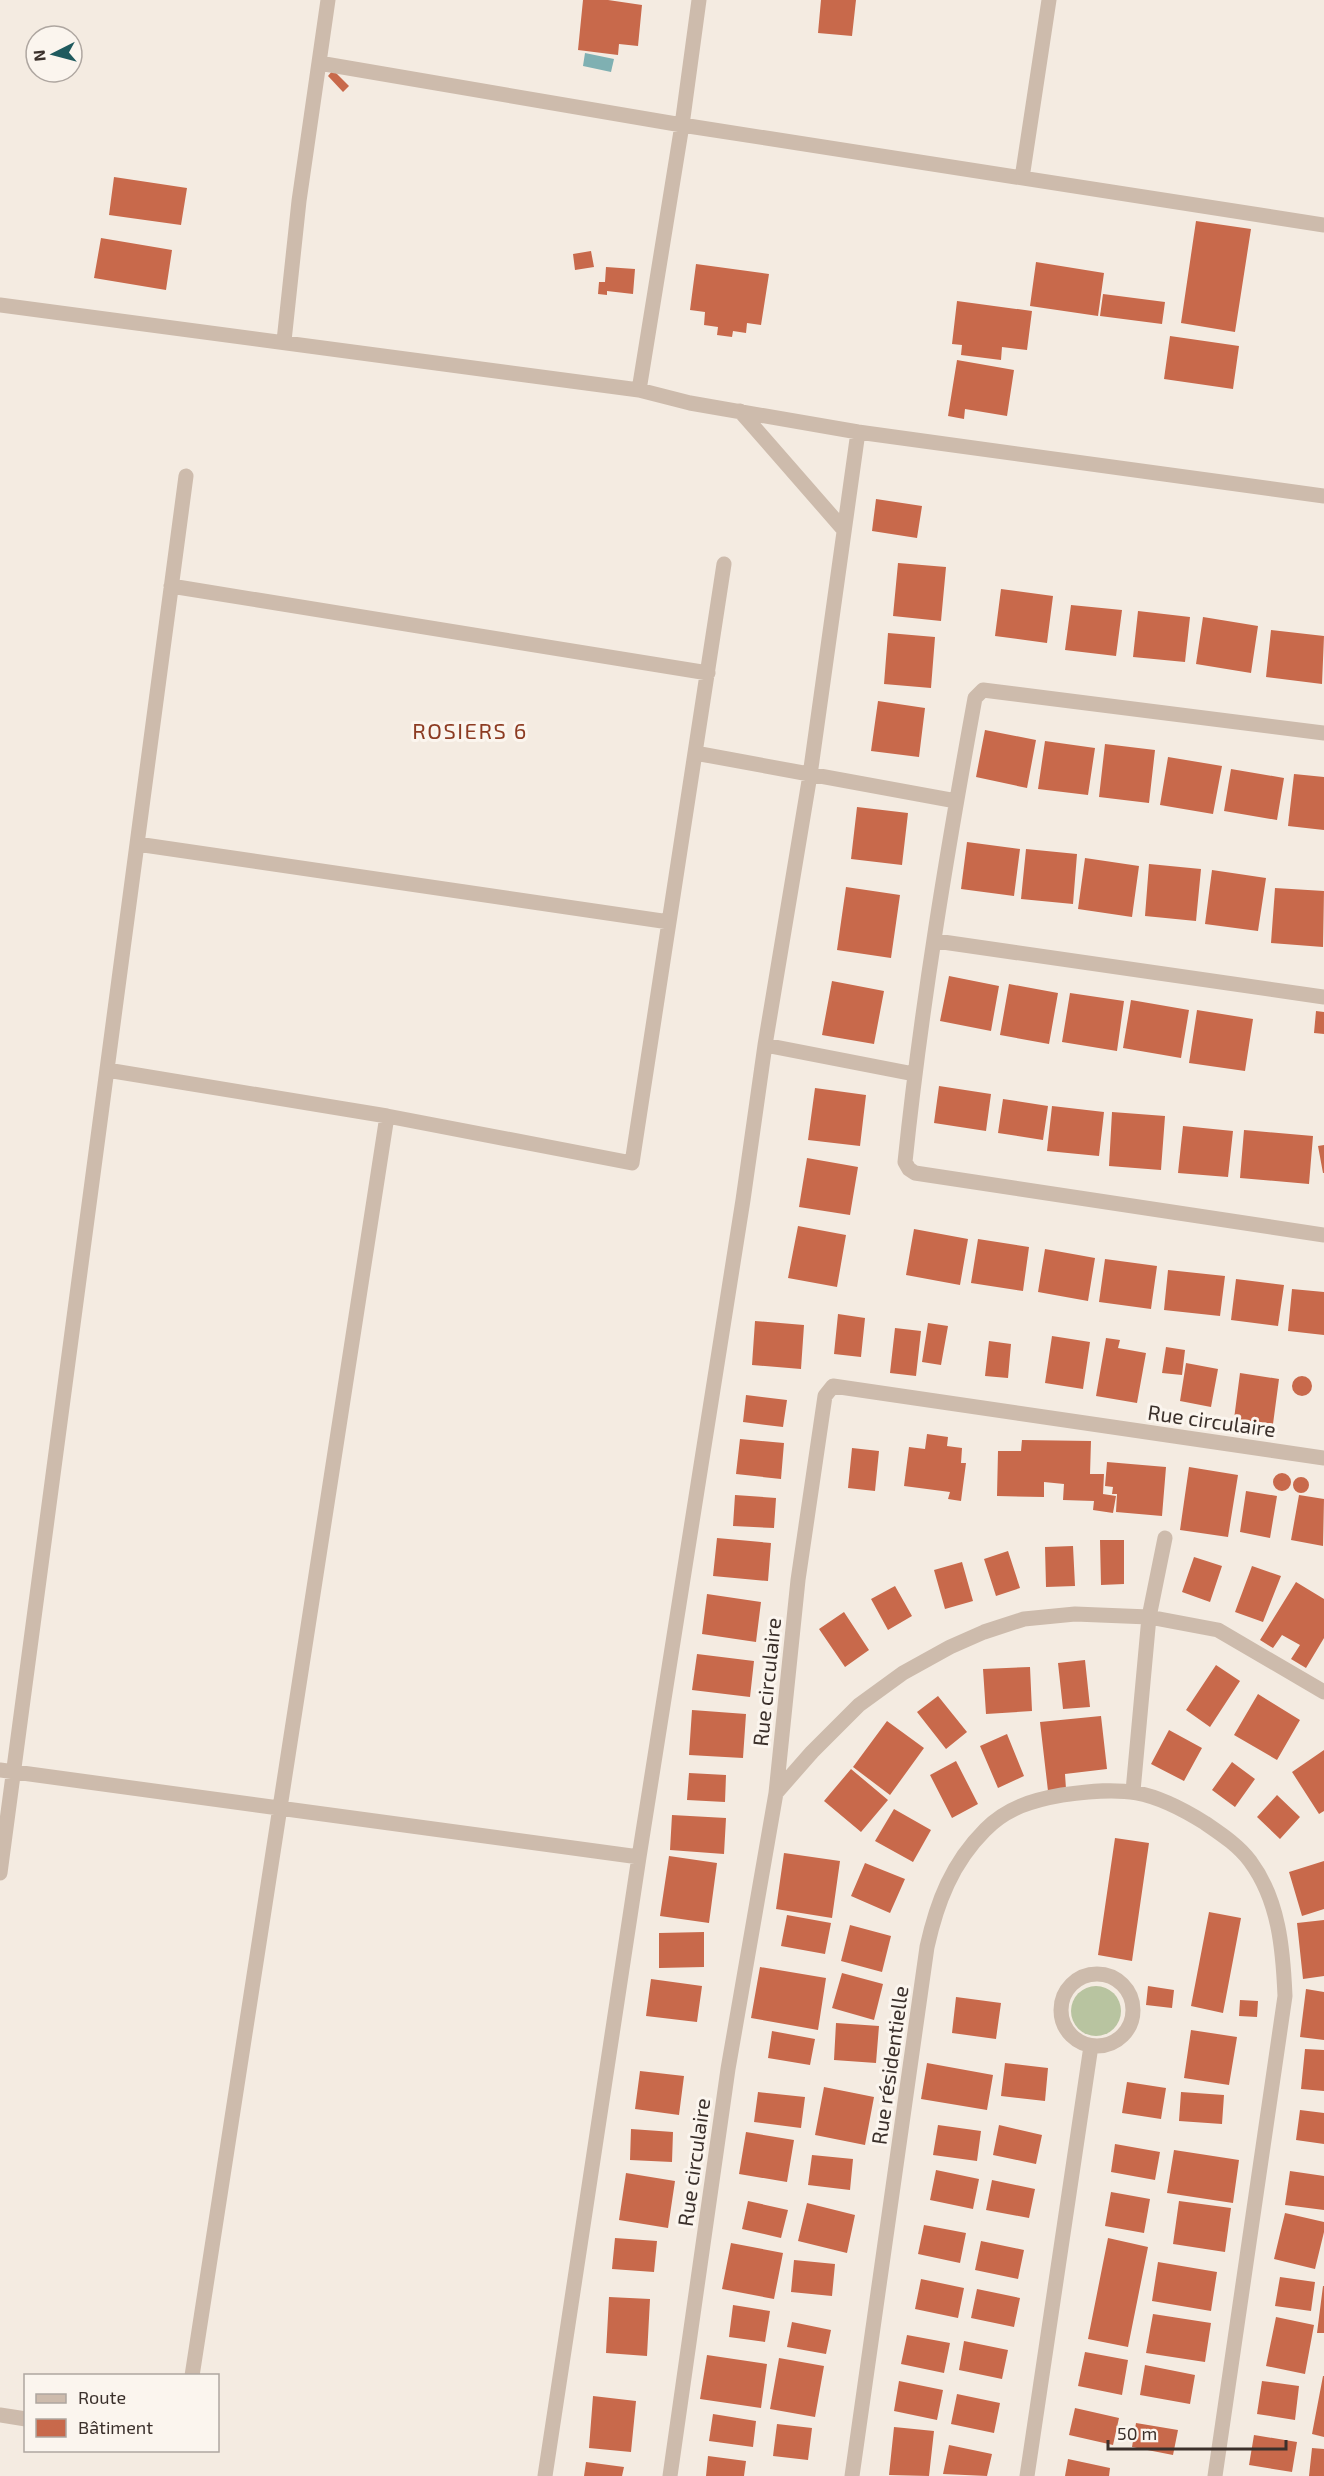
<svg xmlns="http://www.w3.org/2000/svg" width="1324" height="2476" viewBox="0 0 1324 2476" font-family="'Exo 2',sans-serif">
<rect width="100%" height="100%" fill="#f4ebe1"/>
<!-- green -->
<path fill="#b8c4a0" d="M1071 2011a25 25 0 1 1 50 0a25 25 0 1 1-50 0Z"/>
<!-- water -->
<path fill="#7fb0b2" d="M585 53 614 59 611 72 583 66Z"/>
<!-- building -->
<path fill="#c8694b" d="M583 0H608L642 5 638 46 619 44 618 55 578 50Z
M821 0H856L852 36 818 33Z
M333 70 349 86 343 92 328 76Z
M114 177 187 188 181 225 109 215Z
M1196 221 1251 229 1235 332 1181 323Z
M101 238 172 250 166 290 94 278Z
M591 251 594 267 575 270 573 254Z
M1036 262 1104 273 1098 316 1030 306Z
M696 264 769 274 761 325 747 323 746 333 733 331 732 337 717 335 718 327 704 325 705 312 690 310Z
M606 267 635 269 633 294 607 291V295L598 294 599 282H605Z
M1103 294 1165 302 1162 324 1100 316Z
M957 301 1032 311 1027 350 1002 347 1001 360 961 355 962 345 952 344Z
M1170 336 1239 346 1233 389 1164 379Z
M957 360 1014 370 1007 416 965 409 964 419 948 416Z
M876 499 922 506 917 538 872 531Z
M898 563 946 567 941 621 893 616Z
M1001 589 1053 596 1047 643 995 636Z
M1071 605 1122 610 1116 656 1065 650Z
M1138 611 1190 617 1185 662 1133 657Z
M1203 617 1258 626 1251 673 1196 664Z
M1271 630 1324 636 1322 684 1266 677Z
M888 633 935 637 931 688 884 684Z
M878 701 925 708 919 757 871 751Z
M985 730 1036 740 1027 788 976 777Z
M1045 741 1095 748 1088 795 1038 789Z
M1105 744 1155 750 1149 803 1099 797Z
M1168 757 1222 766 1213 814 1160 805Z
M1231 769 1284 778 1277 820 1224 811Z
M1294 774 1324 777V830L1288 826Z
M857 807 908 813 902 865 851 859Z
M967 842 1020 849 1014 896 961 889Z
M1026 849 1077 854 1073 904 1021 899Z
M1085 858 1139 866 1132 917 1078 909Z
M1149 864 1201 869 1196 921 1145 916Z
M1212 870 1266 878 1258 931 1205 924Z
M846 887 900 895 891 958 837 950Z
M1275 888 1324 891 1323 947 1271 943Z
M949 976 999 986 991 1031 940 1021Z
M832 981 884 991 874 1044 822 1035Z
M1009 984 1058 993 1049 1044 1000 1035Z
M1070 993 1124 1001 1117 1051 1062 1042Z
M1131 1000 1189 1010 1181 1058 1123 1048Z
M1197 1010 1253 1019 1245 1071 1189 1063Z
M1316 1011 1324 1012V1034L1314 1033Z
M939 1086 991 1094 986 1131 934 1123Z
M815 1088 866 1095 860 1146 808 1140Z
M1003 1099 1048 1106 1043 1140 998 1133Z
M1052 1106 1104 1112 1099 1156 1047 1151Z
M1112 1112 1165 1116 1161 1170 1109 1166Z
M1183 1126 1233 1131 1228 1177 1178 1173Z
M1244 1130 1313 1136 1309 1184 1240 1178Z
M1324 1145V1173H1323L1318 1146Z
M807 1158 858 1167 850 1215 799 1207Z
M798 1226 846 1235 837 1287 788 1278Z
M914 1229 968 1239 960 1285 906 1275Z
M978 1239 1029 1247 1023 1291 971 1283Z
M1045 1249 1095 1258 1088 1301 1038 1292Z
M1105 1259 1157 1266 1151 1309 1099 1302Z
M1168 1270 1225 1276 1220 1316 1164 1310Z
M1236 1279 1284 1285 1278 1326 1231 1320Z
M1292 1289 1324 1292V1335L1288 1331Z
M838 1314 865 1318 861 1357 834 1354Z
M755 1321 804 1325 801 1369 752 1365Z
M928 1323 948 1326 941 1365 922 1362Z
M895 1328 921 1331 916 1376 890 1373Z
M1052 1336 1090 1342 1083 1389 1045 1383Z
M1106 1338 1120 1340 1118 1348 1146 1353 1137 1403 1096 1396Z
M989 1341 1011 1344 1008 1378 985 1376Z
M1166 1347 1185 1350 1182 1375 1162 1373Z
M1186 1363 1218 1369 1211 1407 1180 1401Z
M1240 1373 1279 1379 1273 1424 1234 1419Z
M1292 1386a10 10 0 1 1 20 0a10 10 0 1 1-20 0Z
M746 1395 787 1400 783 1427 743 1422Z
M927 1434 948 1437 947 1446 962 1448 961 1463H966L961 1501 948 1499 950 1492 904 1486 909 1447 925 1449Z
M740 1439 784 1443 781 1479 736 1474Z
M1022 1440 1091 1441 1090 1474H1104L1103 1494 1116 1496 1113 1513 1093 1510 1094 1501 1063 1500 1064 1484 1044 1482V1497L997 1496 998 1451H1021Z
M852 1448 879 1451 875 1491 848 1488Z
M1107 1462 1166 1467 1162 1516 1116 1512 1117 1494H1112L1113 1487 1105 1486Z
M1189 1467 1238 1475 1228 1537 1180 1530Z
M1273 1482a9 9 0 1 1 18 0a9 9 0 1 1-18 0Z
M1293 1485a8 8 0 1 1 16 0a8 8 0 1 1-16 0Z
M1246 1491 1277 1496 1270 1538 1240 1532Z
M735 1495 776 1498 774 1528 733 1526Z
M1299 1495 1324 1499 1323 1546 1291 1540Z
M717 1538 771 1543 768 1581 713 1576Z
M1100 1540H1124V1584L1101 1585Z
M1073 1546 1075 1586 1046 1587 1045 1547Z
M1008 1551 1020 1588 996 1596 984 1559Z
M1194 1557 1222 1566 1210 1602 1182 1592Z
M962 1562 973 1601 945 1609 934 1570Z
M1252 1566 1281 1576 1263 1622 1235 1612Z
M1296 1582 1324 1599V1638L1306 1668 1291 1659 1300 1645 1282 1635 1273 1648 1260 1640Z
M895 1586 912 1616 888 1630 871 1599Z
M707 1594 761 1602 756 1642 702 1634Z
M844 1612 869 1650 845 1667 819 1629Z
M697 1654 754 1661 750 1697 692 1690Z
M1085 1660 1090 1707 1063 1709 1058 1663Z
M1216 1665 1240 1681 1210 1727 1186 1710Z
M1030 1667 1032 1711 986 1714 983 1669Z
M1258 1694 1300 1720 1277 1760 1234 1735Z
M938 1696 967 1732 946 1749 917 1712Z
M692 1710 746 1714 743 1758 689 1755Z
M1101 1716 1107 1769 1065 1774 1066 1789 1048 1791 1040 1722Z
M887 1721 924 1748 890 1795 853 1767Z
M1169 1730 1202 1748 1184 1781 1151 1764Z
M1007 1734 1024 1776 998 1788 980 1746Z
M1324 1750V1811L1319 1814 1292 1772Z
M956 1761 978 1804 952 1818 930 1775Z
M1232 1762 1255 1779 1235 1807 1212 1790Z
M851 1769 888 1800 861 1832 824 1801Z
M689 1773 726 1775 725 1802 687 1800Z
M1277 1795 1300 1817 1280 1839 1257 1817Z
M894 1809 931 1830 913 1862 875 1841Z
M672 1815 726 1818 724 1854 670 1850Z
M1115 1838 1149 1843 1132 1961 1098 1955Z
M784 1853 840 1861 832 1918 776 1909Z
M669 1856 717 1863 709 1923 660 1916Z
M1324 1861V1909L1302 1916 1289 1872Z
M865 1863 905 1879 890 1913 851 1896Z
M1209 1912 1241 1918 1223 2013 1191 2006Z
M787 1915 831 1923 825 1954 781 1946Z
M1324 1920V1976L1303 1979 1297 1923Z
M850 1925 891 1936 882 1972 841 1961Z
M704 1932V1967L659 1968V1933Z
M760 1967 826 1978 818 2030 751 2018Z
M842 1973 883 1984 874 2020 832 2008Z
M651 1979 702 1986 697 2022 646 2016Z
M1148 1986 1174 1990 1172 2008 1146 2005Z
M1306 1989 1324 1992V2040L1300 2037Z
M956 1997 1001 2003 996 2039 952 2033Z
M1240 2000 1258 2001 1257 2017 1239 2016Z
M836 2023 879 2026 876 2063 834 2060Z
M1191 2030 1237 2037 1229 2085 1184 2078Z
M772 2031 815 2039 810 2065 768 2058Z
M1305 2049 1324 2050V2091L1301 2089Z
M927 2063 993 2075 987 2110 921 2099Z
M1005 2063 1048 2068 1045 2101 1001 2096Z
M640 2071 684 2076 679 2115 635 2109Z
M1127 2082 1166 2088 1161 2119 1122 2113Z
M824 2087 874 2097 865 2145 815 2135Z
M758 2092 805 2097 801 2128 754 2122Z
M1181 2092 1224 2095 1222 2124 1179 2121Z
M1300 2110 1324 2113V2144L1296 2140Z
M938 2125 981 2131 977 2161 933 2155Z
M999 2125 1042 2135 1036 2164 993 2155Z
M631 2129 673 2132 672 2162 630 2160Z
M746 2132 794 2140 787 2182 739 2174Z
M1115 2144 1160 2152 1155 2180 1111 2172Z
M1174 2150 1239 2160 1233 2203 1167 2193Z
M812 2155 853 2159 850 2190 808 2185Z
M936 2170 979 2179 973 2209 930 2200Z
M1290 2171 1324 2176V2210L1285 2205Z
M626 2173 675 2181 668 2228 619 2220Z
M992 2180 1035 2189 1029 2218 986 2210Z
M1111 2192 1150 2199 1144 2233 1105 2226Z
M748 2201 788 2210 781 2238 742 2229Z
M1179 2201 1231 2208 1225 2252 1173 2244Z
M807 2203 855 2215 847 2253 798 2241Z
M1285 2213 1324 2222V2232L1315 2269 1274 2259Z
M924 2225 966 2233 960 2263 918 2254Z
M615 2238 657 2241 654 2272 612 2269Z
M1108 2238 1148 2247 1128 2347 1088 2339Z
M981 2241 1024 2250 1018 2279 975 2270Z
M731 2243 783 2253 774 2299 722 2289Z
M794 2260 835 2264 832 2296 791 2292Z
M1158 2262 1217 2272 1211 2311 1152 2301Z
M1280 2277 1315 2282 1311 2311 1275 2306Z
M921 2279 964 2288 958 2318 915 2309Z
M1323 2286H1324V2333H1317Z
M977 2289 1020 2298 1014 2327 971 2318Z
M609 2297 650 2299 647 2356 606 2353Z
M733 2305 770 2311 765 2342 729 2337Z
M1153 2314 1211 2323 1205 2362 1146 2353Z
M1276 2317 1314 2325 1305 2374 1266 2366Z
M792 2322 831 2330 826 2354 787 2347Z
M907 2335 950 2343 944 2373 901 2364Z
M964 2341 1008 2350 1002 2379 959 2370Z
M1085 2352 1128 2360 1122 2395 1078 2386Z
M707 2355 767 2364 761 2408 700 2399Z
M779 2358 824 2366 815 2417 770 2409Z
M1145 2365 1195 2375 1190 2404 1140 2395Z
M1323 2376H1324V2437L1312 2434Z
M899 2381 943 2390 937 2420 894 2411Z
M1262 2381 1299 2386 1295 2420 1257 2414Z
M957 2394 1000 2403 994 2433 951 2424Z
M593 2396 636 2401 631 2452 589 2448Z
M1075 2408 1119 2418 1113 2445 1069 2435Z
M713 2414 756 2421 753 2447 709 2441Z
M1136 2423 1178 2430 1173 2455 1132 2447Z
M777 2424 812 2428 808 2460 773 2456Z
M894 2427 934 2431 929 2476 889 2475Z
M1254 2435 1297 2442 1292 2472 1249 2465Z
M949 2445 992 2454 987 2476 943 2474Z
M1312 2448 1324 2449V2476H1309Z
M708 2456 746 2461 744 2476H706Z
M1068 2459 1110 2468 1109 2476H1065Z
M586 2462 624 2467 622 2476H584Z"/>
<g fill="none" stroke-linecap="round" stroke-linejoin="round">
<!-- minor -->
<path stroke="#cdbbac" stroke-width="15" d="M319 63 682 125 1324 225
M1022 178 1049 0
M0 305 639 390 690 403 858 432 1324 496
M284 341 299 201 328 0
M639 390 682 125 699 0
M740 411 844 530
M171 586 708 673
M1324 733 983 690 975 698C947 852 921 1007 905 1162L909 1169 915 1173 1324 1235
M695 753 956 801
M137 844 669 922
M936 941 1324 997
M765 1045 914 1074
M107 1070 387 1116 632 1163 724 564
M0 1770 639 1857
M1133 1791 1149 1617 1165 1538
M776 1793 812 1752 859 1705 903 1673 950 1647 984 1632 1024 1619 1075 1614 1149 1617 1218 1630 1324 1692
M0 1873 186 476
M1061 2010a36 36 0 1 1 72 0a36 36 0 1 1-72 0Z
M192 2376 387 1116
M0 2415 26 2419
M545 2476 639 1857 743 1200 765 1045 810 775 858 432
M670 2476 728 2069 776 1793 798 1580 825 1396 833 1386 1324 1458
M852 2476 927 1947C937 1902 952 1863 985 1830 1006 1808 1033 1800 1062 1795 1124 1786 1151 1789 1205 1823 1221 1834 1238 1845 1250 1861 1279 1900 1283 1949 1285 1996L1215 2476
M1027 2476 1091 2046"/>
</g>
<g text-anchor="middle" dominant-baseline="central" stroke-width="6" stroke-linejoin="round" paint-order="stroke">
<!-- street labels -->
<g font-size="21" fill="#3b302b" stroke="#fbf5ee">
<text transform="translate(1212 1420) rotate(8)">Rue circulaire</text>
<text transform="translate(766 1682) rotate(-84)">Rue circulaire</text>
<text transform="translate(889 2065) rotate(-82)">Rue résidentielle</text>
<text transform="translate(693 2162) rotate(-82)">Rue circulaire</text>
</g>
<!-- neighbourhood labels -->
<g font-size="22" letter-spacing="1.5" fill="#8c3b22" stroke="#fbf5ee">
<text x="470" y="730">ROSIERS 6</text>
</g>
</g>
<!-- legend -->
<rect x="24" y="2374" width="195" height="78" fill="#fbf5ee" stroke="#aea6a0" stroke-width="1.5"/>
<rect x="36" y="2394" width="30" height="9" fill="#cdbbac" stroke="#aea6a0" stroke-width="1.5"/>
<text x="78" y="2404" font-size="18" fill="#3b302b">Route</text>
<rect x="36" y="2419" width="30" height="18" fill="#c8694b" stroke="#aea6a0" stroke-width="1.5"/>
<text x="78" y="2434" font-size="18" fill="#3b302b">Bâtiment</text>
<!-- north arrow -->
<g transform="translate(54 54) rotate(264)"><circle r="28" fill="#fbf5ee" stroke="#aea6a0" stroke-width="1.5"/>
<path d="M0-4.5L10 22L0 15L-10 22Z" fill="#1f5a5e"/>
<text y="-9" font-size="16" font-weight="bold" text-anchor="middle" fill="#3b302b">N</text>
</g>
<!-- scale -->
<path d="M1108 2440v9h178v-9" fill="none" stroke="#3b302b" stroke-width="3"/>
<text x="1117" y="2440" font-size="18" fill="#3b302b" stroke="#fbf5ee" stroke-width="4.5" paint-order="stroke">50 m</text>
</svg>
